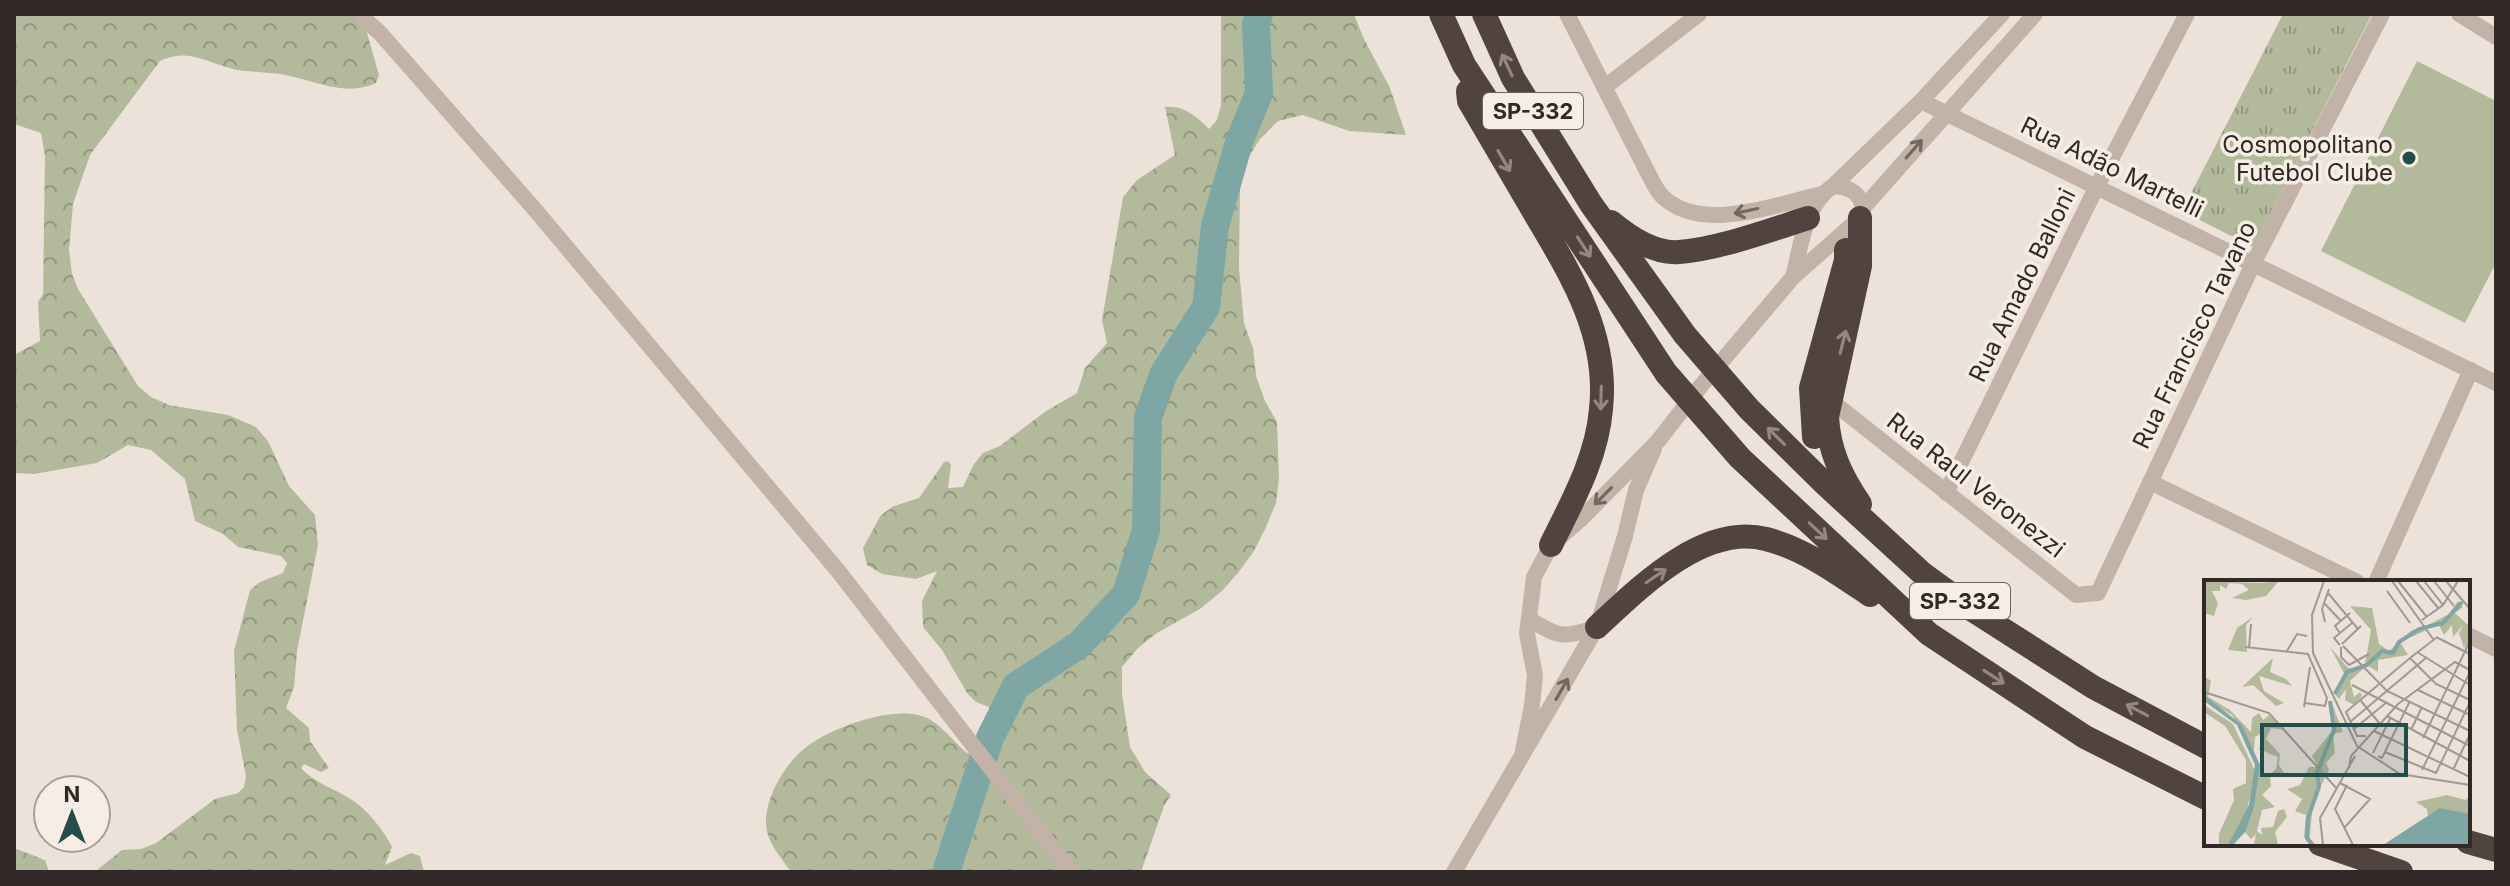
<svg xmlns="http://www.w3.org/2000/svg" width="2510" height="886" viewBox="0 0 2510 886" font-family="Inter,sans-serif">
<defs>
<pattern id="grass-tufts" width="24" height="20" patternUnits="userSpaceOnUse" patternTransform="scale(2)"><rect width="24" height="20" fill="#b3ba9c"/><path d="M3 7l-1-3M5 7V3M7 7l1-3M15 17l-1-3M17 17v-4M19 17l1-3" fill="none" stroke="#92977f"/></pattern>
<pattern id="forest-crowns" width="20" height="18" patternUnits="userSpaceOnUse" patternTransform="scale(2)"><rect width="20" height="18" fill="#b3ba9c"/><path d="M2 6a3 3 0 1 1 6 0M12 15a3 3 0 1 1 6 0" fill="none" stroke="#92977f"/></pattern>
</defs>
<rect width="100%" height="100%" fill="#ede2da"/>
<!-- grass -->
<path fill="url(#grass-tufts)" d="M2283 14H2372L2253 247 2182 211Z"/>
<!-- forest -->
<path fill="url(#forest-crowns)" d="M14 14H351L365 26 379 75 376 83C346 98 312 79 280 74 266 72 251 72 237 70 207 64 191 47 160 61L90 155 73 204 69 250 72 274 78 289 138 386 151 397 169 405 228 415 256 427 268 441 289 486 315 515 318 545 297 651 294 687 286 708 309 728 310 741 329 768 321 772 304 764 301 768C317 785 337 789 355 802 369 812 385 832 392 847L385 865 411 853 420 856 424 872H90L97 870 122 850 141 849 156 843 215 799 238 793 244 787 246 776 237 730 234 651 250 590 260 582 283 573 287 563 281 556 238 547 223 534 195 521 185 479 151 450 128 445 97 463 34 474 14 473V355L40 341 38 302 43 294 45 156 41 133 14 124Z
M1221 14H1354L1363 37 1390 88 1406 135 1349 131 1303 115 1278 121 1260 139 1247 160 1240 188 1239 268 1244 323 1253 348 1256 376 1265 401 1277 422 1279 478 1276 503 1266 527 1254 551 1238 573 1222 591 1200 609 1157 633 1138 648 1122 667V694L1130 747 1145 772 1171 795 1164 806 1141 872H791C781 857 767 843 766 824 765 796 787 760 809 745 835 726 895 705 925 717 940 723 955 743 967 753H976C986 740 989 723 989 707L976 702 967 693 942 650 923 627 922 601 937 571 916 579 882 574 867 565 863 548 881 515 894 506 919 498 944 462 948 461 951 465 948 488 963 487 974 464 983 453 1000 446 1046 411 1077 393 1085 368 1107 343 1102 320 1123 197 1137 180 1175 155 1165 107C1184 105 1196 116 1209 129L1217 120 1221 105Z
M14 848 45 860 49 872H14Z"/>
<!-- pitch -->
<path fill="#b3ba9c" d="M2417 61 2496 101V263L2465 323 2321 251Z"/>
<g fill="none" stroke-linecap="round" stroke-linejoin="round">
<!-- river -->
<path stroke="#7da6a4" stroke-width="28" d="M946 872 990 738 1016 686 1079 645 1126 594 1146 530 1148 417 1164 373 1206 307 1215 226 1239 142 1259 93 1256 24 1259 14"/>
<!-- minor -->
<path stroke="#c3b2a8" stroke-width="16" d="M359 14 380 33 537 212 839 572 1071 872
M1567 14 1649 175C1653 182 1657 192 1663 197 1702 234 1777 204 1822 194
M2459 14 2496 37
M1605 87 1699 14
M1921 101 2496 383
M1833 186C1849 187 1860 192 1863 208
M1793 277C1801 247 1804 205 1833 186L1921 101 2002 14
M1829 399 2076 595 2098 593 2253 264 2382 14
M2150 482 2357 582
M1946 493 2097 186 2187 14
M2376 582 2471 370
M1529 619C1560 638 1563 638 1597 627
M2468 635 2496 649
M1522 756 1532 705 1535 675 1527 634 1534 577 1551 545 1581 519 1658 441 1700 387 1793 277 1860 218 1863 208 2035 14
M1454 872 1597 627 1625 536 1636 490 1654 449"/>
<!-- highway -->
<path stroke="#51433f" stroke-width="24" d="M1441 14 1464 65 1666 373 1740 458 1929 634 2085 737 2206 798
M1484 14 1513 78 1591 204 1685 335 1749 409 1826 485 1923 574 1974 611 2093 687 2206 747
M1468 91 1469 101C1491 138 1512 175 1534 212 1570 273 1609 334 1601 409 1597 458 1572 502 1551 545
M1611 222C1629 237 1655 254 1679 252 1719 249 1770 230 1808 218
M1814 437 1811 388 1846 260V250
M1860 504C1841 476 1829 451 1827 417L1860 266V218
M1597 627C1639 588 1703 523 1766 539 1803 548 1839 574 1870 595
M2468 842 2496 850
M2320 844 2401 872"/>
</g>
<!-- one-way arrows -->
<defs><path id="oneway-shaft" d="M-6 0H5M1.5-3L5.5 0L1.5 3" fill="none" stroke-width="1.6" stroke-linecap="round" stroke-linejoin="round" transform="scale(2)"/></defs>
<g stroke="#938781">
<use href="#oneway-shaft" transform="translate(1507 65) rotate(-115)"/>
<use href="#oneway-shaft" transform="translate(1504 161) rotate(60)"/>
<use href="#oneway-shaft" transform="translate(1584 247) rotate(57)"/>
<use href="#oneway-shaft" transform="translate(1843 342) rotate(-76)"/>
<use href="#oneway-shaft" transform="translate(1601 398) rotate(91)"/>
<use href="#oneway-shaft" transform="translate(1776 436) rotate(-135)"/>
<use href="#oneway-shaft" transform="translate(1818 531) rotate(43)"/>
<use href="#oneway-shaft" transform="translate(1656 576) rotate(-34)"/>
<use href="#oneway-shaft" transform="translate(1994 677) rotate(33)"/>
<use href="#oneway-shaft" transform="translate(2137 710) rotate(-152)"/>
</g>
<g stroke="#736761">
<use href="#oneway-shaft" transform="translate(1914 149) rotate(-49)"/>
<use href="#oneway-shaft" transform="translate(1746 211) rotate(168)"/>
<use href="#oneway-shaft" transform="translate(1603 496) rotate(135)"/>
<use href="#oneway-shaft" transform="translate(1562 689) rotate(-60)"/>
</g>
<!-- markers -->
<circle fill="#224d4c" stroke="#f6ede5" stroke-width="3" cx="2409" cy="158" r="8"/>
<g text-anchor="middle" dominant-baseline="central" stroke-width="7" stroke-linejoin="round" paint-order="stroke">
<!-- shield labels -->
<g fill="#f6ede5" stroke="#6c6460" stroke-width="2">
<rect x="1483" y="93" width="100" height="36" rx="6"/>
<rect x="1910" y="583" width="100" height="36" rx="6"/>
</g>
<g font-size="22" font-weight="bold" fill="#312927">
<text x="1533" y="111">SP-332</text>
<text x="1960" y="601">SP-332</text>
</g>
<!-- poi labels -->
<g font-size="24" fill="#312927" stroke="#f6ede5" text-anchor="end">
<text x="2393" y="144">Cosmopolitano<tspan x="2393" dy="28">Futebol Clube</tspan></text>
</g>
<!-- street labels -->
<g font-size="24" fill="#312927" stroke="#f6ede5">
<text transform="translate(2112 167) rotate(26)">Rua Adão Martelli</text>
<text transform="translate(2022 285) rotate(-64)">Rua Amado Balloni</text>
<text transform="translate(2194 335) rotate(-64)">Rua Francisco Tavano</text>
<text transform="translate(1976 485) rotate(38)">Rua Raul Veronezzi</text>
</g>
</g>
<!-- overview -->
<g transform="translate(2204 580)">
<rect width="266" height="266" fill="#ede2da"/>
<path d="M0 1 58 3 75 1 62 16 42 20 28 18 45 10 38 4 25 3 22 9 16 5V11H8L14 23 10 36 0 33ZM254 21 259 27 251 33 266 47V62L260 68 255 53 259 45 249 57 248 45 240 55 235 45 222 46 245 34ZM146 26 168 28 175 64 185 71 208 50H223L196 62 204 75 174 80V92L161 84 167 50ZM49 37 42 45 43 72 24 70 33 48ZM126 67 144 88H160L146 101 150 117 156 112 158 116 150 125 141 120 142 109 135 119 129 112 142 97ZM69 78 66 92 82 99 88 106 55 96 60 111 80 123 72 126 49 105 38 107ZM0 96 7 101 4 117 26 130 47 152 48 138 55 133 59 140 65 135 79 150 67 148 62 159 76 174 75 185 82 196H66L67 206 58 215 71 227 58 230 53 251 58 255 57 248 69 247 74 231 80 229 83 237 71 252 74 265H50L52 254 47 259 40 251 55 184 63 197 72 189 74 177 54 169 60 164V152L51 157 50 171 28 135 0 119ZM127 121 139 152 129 154 131 173 122 183 125 190 109 222 105 265 100 257 102 235 91 231 98 219 83 209 96 205 105 187H114L108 176 128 151ZM0 125 29 144 52 193 40 241 27 265H15V254L30 220 29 209 42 203V180L21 146 0 132ZM266 214V236L242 229 224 237 223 229 212 222 243 215 262 220Z" fill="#b3ba9c"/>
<path d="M0 115 38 145 56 185 50 227 41 252 29 265H24L45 225 51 185 33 145 0 121ZM236 228 266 234V265H179Z" fill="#7da6a4"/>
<path fill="none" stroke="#7da6a4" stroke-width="4" d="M131 114 143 92 163 85 178 71 189 73 195 62 215 49 239 43 258 22M109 265 103 258 104 238 115 207 113 193 130 150 126 121"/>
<path fill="none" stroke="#a29892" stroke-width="2" d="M120 1 108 35 109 73 153 166 196 194 266 205M188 1 229 59M194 1 223 37M212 1 235 29M220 1 239 25M230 1 250 26M242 1 266 29M183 11 206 43M124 13 154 49M120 23 137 41M218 40 239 25 254 1M121 42 118 29 125 9M136 53 131 46 146 33M232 57 266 74M232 58 206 78 232 104 266 120M138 64 157 46M136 65 130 58 148 43M139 66 183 111 266 151M41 67 104 74 123 118 121 126 101 123M137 67V77L145 85 165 74M45 68 47 44M83 71 93 54 103 56M213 72 266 105M148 105 266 166M214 110 266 135M0 112 65 133 133 209M157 121 176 144M100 127 106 87M183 136 266 181M146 142 223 77M150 149 183 122M207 150 218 127M170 151 266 197M162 156H153L142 132 206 78M219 158 266 61M181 172 232 193 266 122M169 173 186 139M174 176 178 178 206 121M145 188 147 176 194 124 251 82 266 90M218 190 266 92M249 190 266 154M136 203 166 219 141 247M143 205 131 229 149 265M119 265 116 238 151 176"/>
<path fill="#224d4c" fill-opacity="0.15" stroke="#224d4c" stroke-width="4" d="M58 145H202V195H58Z"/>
<rect width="266" height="266" fill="none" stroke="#312927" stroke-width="4"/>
</g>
<!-- border -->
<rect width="2510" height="886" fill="none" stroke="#312927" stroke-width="32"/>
<!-- north arrow -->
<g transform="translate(72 814)"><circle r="38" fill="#f6ede5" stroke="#a79f99" stroke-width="2"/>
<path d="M0-6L14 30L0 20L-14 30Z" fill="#224d4c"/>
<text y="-12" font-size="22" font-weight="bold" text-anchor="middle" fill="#312927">N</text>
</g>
</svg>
